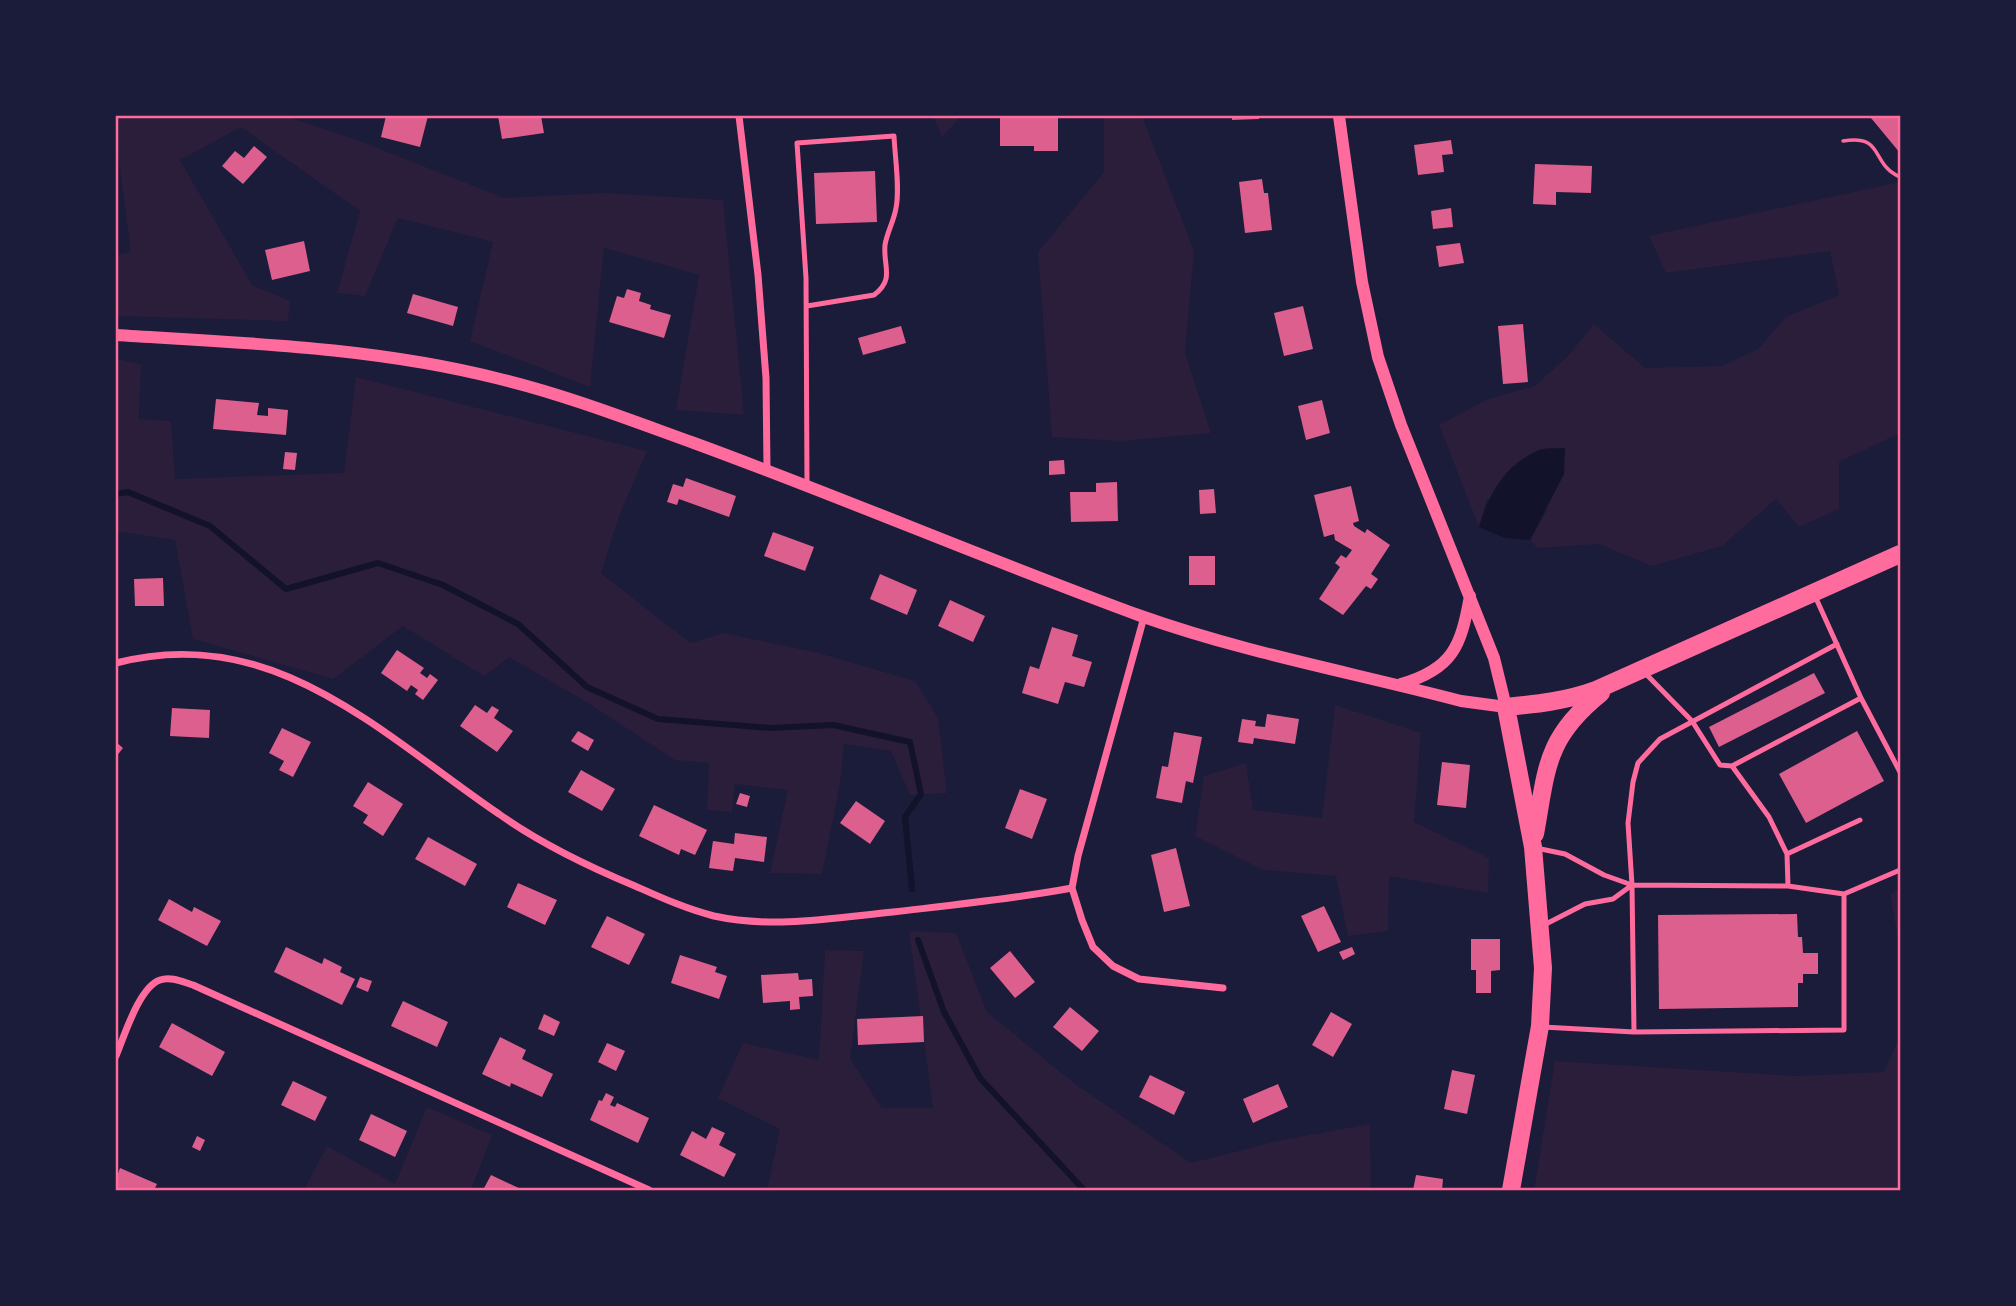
<svg xmlns="http://www.w3.org/2000/svg" width="2016" height="1306" viewBox="0 0 2016 1306" font-family="'Nunito Sans',sans-serif">
<rect width="100%" height="100%" fill="#1b1b3a"/>
<!-- green -->
<path fill="#2a1e3b" d="M116 116H285L360 141 504 198 607 193 723 200 744 415 676 410 699 275 604 248 590 387 470 341 493 242 398 218 365 296 337 293 360 211 241 127 180 160 252 285 290 301 288 321 116 316V255L131 252 116 139Z
M933 116H961L942 137Z
M1104 116H1142L1194 251 1185 353 1211 433 1121 441 1052 437 1038 252 1104 172Z
M1900 182V433L1839 462V509L1799 527 1776 499 1722 546 1652 566 1599 544 1537 548 1530 540 1547 510 1487 499 1479 527 1439 425 1488 399 1535 386 1569 355 1594 324 1645 368 1722 366 1758 349 1786 317 1839 295 1830 251 1666 273 1649 236Z
M116 359 141 364 139 419 171 421 175 479 344 473 356 377 647 451 619 516 601 573 690 643 724 633 819 653 915 681 938 718 947 793 910 795 891 751 844 744 840 784 822 874 770 873 788 790 735 784 732 812 707 810 709 763 675 760 588 703 509 657 484 676 403 626 333 679 193 639 175 540 116 531Z
M1335 705 1421 733 1414 822 1489 858 1488 893 1389 876 1388 931 1348 936 1336 876 1263 870 1195 836 1204 776 1246 763 1253 810 1322 818Z
M1900 888V949L1890 894Z
M909 931 956 933 987 1012 1075 1084 1191 1163 1282 1140 1370 1124 1371 1190H767L780 1129 718 1098 743 1043 819 1060 825 950 864 951 850 1059 882 1108H933Z
M1900 1036V1190H1534L1555 1061 1796 1076 1884 1072Z
M427 1107 492 1135 471 1190H304L327 1146 395 1184Z"/>
<!-- water -->
<path fill="#12122b" d="M1565 448 1564 474 1530 540 1505 538 1479 527C1489 494 1504 466 1537 451 1545 447 1556 449 1565 448Z"/>
<g fill="none" stroke-linecap="round" stroke-linejoin="round">
<!-- stream -->
<path stroke="#12122b" stroke-width="6" d="M116 494 128 492 210 526 286 589 378 563 443 585 518 624 587 687 658 719 771 728 833 725 910 742 921 794 905 817 912 889
M918 940 944 1012 980 1078 1084 1190"/>
</g>
<!-- building -->
<path fill="#dd5f8e" d="M386 116H428L420 147 381 137Z
M498 116H541L544 133 502 139Z
M1232 116H1259V119L1232 120Z
M1823 116H1900V153L1871 118H1823Z
M1000 118H1058V151H1034V146H1000Z
M1451 140 1453 154 1442 155 1444 172 1418 175 1414 145Z
M254 146 267 157 243 184 222 166 235 151 244 158Z
M1535 164 1592 166 1591 193 1556 192V205L1533 204Z
M875 171 877 222 816 224 814 173Z
M1262 179 1264 193H1268L1272 230 1245 233 1239 182Z
M1451 208 1453 227 1433 229 1431 211Z
M304 241 310 271 272 280 265 250Z
M1460 243 1464 263 1439 267 1436 246Z
M627 289 641 293 639 301 651 305 650 309 671 315 664 338 609 322 617 296 624 298Z
M413 294 458 307 453 326 407 313Z
M1303 306 1313 349 1284 356 1274 313Z
M1523 324 1528 382 1503 384 1498 326Z
M901 326 906 343 863 355 858 338Z
M216 399 259 403 257 415 268 416V408L288 410 286 435 213 429Z
M1322 400 1330 433 1306 440 1298 406Z
M285 452 297 453 295 470 283 469Z
M1064 460 1065 474 1049 475V461Z
M686 478 736 496 729 517 679 499 677 505 667 502 673 484 683 487Z
M1117 482 1118 521 1071 522 1070 492H1096V483Z
M1351 486 1359 521 1353 523 1354 526 1365 533 1367 529 1390 545 1371 574 1378 579 1371 589 1366 586 1343 615 1319 599 1340 567 1335 563 1341 555 1346 558 1352 550 1335 540 1334 534 1324 537 1314 495Z
M1214 489 1216 513 1200 514 1199 490Z
M773 532 814 547 805 571 764 556Z
M1189 556H1215V585H1189Z
M880 574 917 590 907 615 870 599Z
M163 578 164 606H135L134 579Z
M950 600 985 616 973 642 938 626Z
M1052 627 1078 635 1072 656 1092 662 1084 687 1065 682 1058 704 1022 693 1030 666 1039 669Z
M397 650 424 668 420 673 427 678 430 674 438 680 423 700 415 694 418 690 411 685 407 691 381 673Z
M1814 673 1825 693 1719 747 1709 727Z
M475 705 487 713 492 706 499 710 494 718 513 731 497 752 460 726Z
M172 708 210 710 209 738 170 736Z
M1267 714 1299 719 1295 744 1254 738 1253 744 1238 742 1242 719 1256 721 1255 726 1265 727Z
M282 728 311 742 293 777 279 770 284 761 269 753Z
M578 731 594 740 588 751 571 741Z
M1857 731 1884 781 1806 823 1779 774Z
M1174 732 1202 737 1193 783 1186 781 1182 803 1156 798 1162 766 1168 767Z
M116 742 123 748 116 757Z
M1442 762 1470 765 1466 808 1437 805Z
M581 770 615 789 602 811 568 792Z
M368 782 403 804 383 836 363 823 368 815 353 806Z
M1020 789 1047 799 1032 839 1005 828Z
M740 793 750 796 747 807 736 804Z
M856 801 885 821 870 844 840 823Z
M654 805 707 830 695 855 681 849 679 855 639 836Z
M735 833 767 837 764 862 735 858 733 871 709 868 713 841 734 844Z
M428 837 477 864 465 886 415 859Z
M1176 848 1190 906 1164 912 1151 855Z
M518 883 557 900 545 925 507 907Z
M169 899 192 912 194 907 221 921 207 946 158 920Z
M1324 906 1341 942 1318 952 1301 916Z
M1797 914 1798 937H1802L1803 953H1818V974H1803V983H1798V1007L1659 1009 1658 915Z
M607 916 645 934 629 965 591 947Z
M1471 939H1500V970L1491 971V993H1476V970H1471Z
M286 947 322 964 324 958 342 967 340 972 355 979 342 1005 274 972Z
M1352 947 1355 954 1343 960 1339 952Z
M1010 951 1035 982 1015 998 990 968Z
M680 955 717 967 715 972 727 976 719 999 671 983Z
M798 973 799 980 812 979 813 996 799 997 800 1009 790 1010V1001L763 1003 761 975Z
M360 977 372 981 368 992 356 987Z
M403 1001 448 1022 437 1047 391 1026Z
M1070 1007 1099 1031 1082 1051 1053 1027Z
M1331 1012 1352 1024 1333 1057 1312 1045Z
M544 1014 560 1022 554 1036 538 1029Z
M923 1016 924 1042 858 1045 857 1019Z
M172 1023 225 1052 212 1076 159 1047Z
M500 1037 526 1050 522 1059 553 1074 542 1097 511 1083 510 1087 482 1074Z
M607 1043 625 1051 616 1071 598 1062Z
M1452 1070 1475 1075 1467 1114 1444 1109Z
M1150 1075 1185 1092 1174 1115 1139 1097Z
M293 1081 327 1097 315 1121 281 1105Z
M1278 1084 1288 1107 1253 1123 1243 1099Z
M606 1093 614 1097 610 1105 615 1107 617 1103 649 1118 638 1143 590 1120 599 1100 602 1101Z
M371 1114 407 1131 395 1157 359 1140Z
M712 1127 725 1133 719 1145 736 1154 724 1177 680 1155 692 1131 706 1139Z
M197 1136 205 1140 200 1151 192 1147Z
M120 1168 157 1184 154 1190H116V1179Z
M491 1175 523 1190H483Z
M1416 1175 1443 1179 1442 1190H1413Z"/>
<g fill="none" stroke-linecap="round" stroke-linejoin="round">
<!-- path -->
<path stroke="#ff6b9d" stroke-width="3.5" d="M1843 141C1885 134 1870 164 1900 177"/>
<!-- service -->
<path stroke="#ff6b9d" stroke-width="5" d="M807 306 874 295C895 279 883 267 885 245 887 232 894 221 896 208 900 188 895 158 894 136L797 143 806 278 807 486
M1815 596 1861 698 1900 772
M1644 672 1692 721 1720 765 1732 766 1769 817 1787 854 1788 886
M1732 766 1861 698
M1536 848 1565 854 1604 875 1632 885 1788 886 1844 894 1900 870
M1787 854 1860 820
M1544 925 1585 904 1613 899 1632 885
M1543 1027 1634 1032 1844 1030V894
M1634 1032 1632 885 1628 823 1633 782 1638 763 1660 739 1837 644"/>
<!-- minor -->
<path stroke="#ff6b9d" stroke-width="7" d="M739 116 758 275 766 378 767 469
M1144 617 1078 856 1072 888 1082 920 1093 947 1113 966 1139 979 1223 988
M116 663C273 622 380 733 499 814 541 844 587 866 635 886 660 897 686 909 714 916 773 929 834 918 893 912 953 905 1013 899 1072 888
M116 1056C124 1037 139 987 160 980 171 976 183 982 193 985L649 1190"/>
<!-- tertiary -->
<path stroke="#ff6b9d" stroke-width="12" d="M116 335C244 343 375 347 500 379 566 395 630 420 694 443 844 498 991 561 1141 616 1245 653 1355 673 1461 701L1506 707 1494 658 1401 425 1378 357 1362 282 1339 116
M1401 684C1453 669 1461 646 1470 596"/>
<!-- primary -->
<path stroke="#ff6b9d" stroke-width="18" d="M1535 834C1547 768 1545 738 1601 693
M1511 1190 1540 1026 1543 968 1533 847 1506 707C1537 704 1566 701 1596 690L1900 554"/>
</g>
<!-- border -->
<rect width="2016" height="1306" fill="none" stroke="#1b1b3a" stroke-width="234"/>
<rect x="117" y="117" width="1782" height="1072" fill="none" stroke="#ff6b9d" stroke-width="2.5"/>
</svg>
